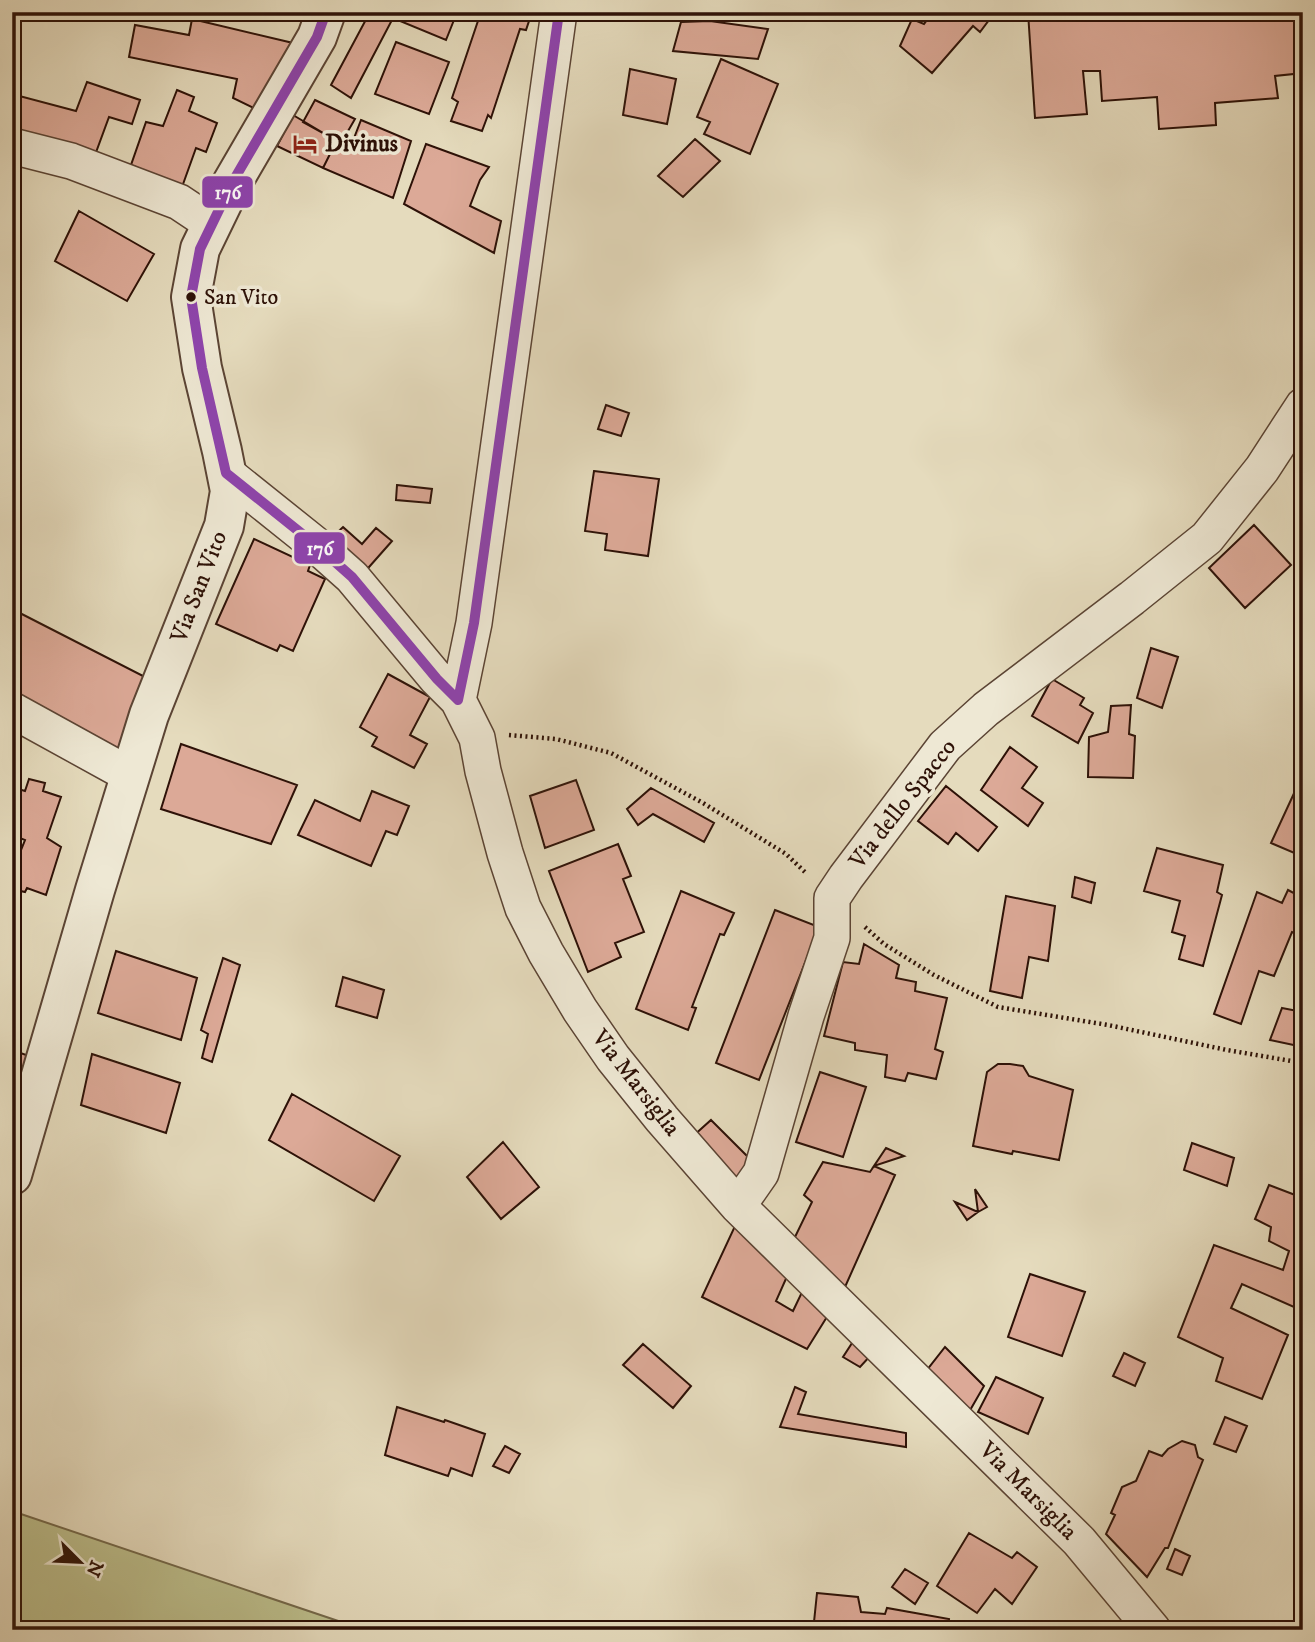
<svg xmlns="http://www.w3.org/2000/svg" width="1315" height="1642" viewBox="0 0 1315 1642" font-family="'IM FELL DW Pica',serif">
<rect width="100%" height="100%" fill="#e5dbbd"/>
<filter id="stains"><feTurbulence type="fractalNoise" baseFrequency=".00286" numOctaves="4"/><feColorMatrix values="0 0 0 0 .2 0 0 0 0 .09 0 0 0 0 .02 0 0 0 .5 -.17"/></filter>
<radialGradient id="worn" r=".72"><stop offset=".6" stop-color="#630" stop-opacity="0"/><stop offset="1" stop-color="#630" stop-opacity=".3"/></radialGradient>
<!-- green -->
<path fill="#bcbe8c" stroke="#74684a" stroke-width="2" d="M12 1511 365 1630H12Z"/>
<!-- building -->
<path fill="#dca997" stroke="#2d1107" stroke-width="2" d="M370 12H450L448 16 454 20 446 40 393 18 351 98 331 85Z
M481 12H532L526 30 520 29 491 118 488 115 482 131 451 121 458 102 452 98Z
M933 12H983L989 20 980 32 973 26 932 73 900 46 912 19 924 24Z
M1028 12H1303V73L1275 76 1278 98 1215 103 1216 125 1159 129 1157 97 1102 101 1100 71H1083L1087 114 1035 118Z
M192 19 293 43 258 110 233 98 237 79 129 57 135 25 189 35Z
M710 21 768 29 758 59 673 51 681 22Z
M396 42 449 62 429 114 375 94Z
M721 59 778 84 750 154 704 134 710 122 697 117Z
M630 69 676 79 667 124 623 115Z
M87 82 140 100 132 124 109 117 95 155 12 133V94L76 111Z
M177 90 194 97 189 111 217 123 206 152 196 148 182 187 131 165 146 122 163 126Z
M315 100 355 119 344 138 333 133 330 137 303 122Z
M293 115 330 137 327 142 334 146 323 168 277 146Z
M361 120 411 141 393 198 323 168 334 146 349 151Z
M695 139 720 161 683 197 658 176Z
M426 144 489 167 480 180 470 206 501 221 494 253 404 204Z
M79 211 154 254 127 301 55 261Z
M606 405 629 413 621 436 598 429Z
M594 471 659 479 648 556 605 550 607 534 585 531Z
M397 485 432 489 430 503 396 500Z
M1254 525 1291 565 1245 608 1209 568Z
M343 527 362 544 376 528 392 541 362 575 327 542Z
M254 539 310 565 308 571 325 579 293 651 280 645 277 651 216 624Z
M12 609 147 678 118 755 12 702Z
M1151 648 1178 657 1162 708 1137 698Z
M388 674 430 697 410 735 427 744 414 768 372 746 377 737 360 727Z
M1052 679 1084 698 1080 705 1093 713 1078 743 1032 716Z
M1131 705 1129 734 1135 736 1133 778 1088 777 1089 737 1108 732 1111 706Z
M181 744 297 785 271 844 161 809Z
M1010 747 1037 767 1022 788 1043 803 1028 826 981 790Z
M29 779 45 783 43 791 61 797 47 838 61 847 46 895 27 888 25 892 12 889V853L19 855 25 840 12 835 19 814 12 812V787L25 791Z
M576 780 594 830 545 848 530 796Z
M946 786 997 827 978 851 956 833 948 844 918 821Z
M651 788 714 823 704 842 653 814 638 825 627 809Z
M1296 789 1303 793V846L1299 855 1271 843Z
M372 791 409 806 397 835 386 831 371 866 298 835 315 800 360 821Z
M618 844 631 876 623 879 644 932 615 943 621 957 588 972 549 871Z
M1157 848 1223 865 1217 892 1222 895 1203 966 1179 959 1185 936 1172 932 1180 901 1144 891Z
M1075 877 1095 883 1091 903 1072 897Z
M1288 890 1301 897 1303 893V936L1292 932 1274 976 1259 971 1241 1024 1214 1014 1257 892 1282 903Z
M681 891 734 913 724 935 720 934 692 1007 696 1008 688 1030 636 1009Z
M1006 896 1055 906 1048 961 1029 957 1022 998 990 991Z
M775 910 819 927 759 1080 716 1063Z
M864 944 899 965 896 978 916 982 915 991 947 998 935 1049 943 1052 936 1079 908 1073 905 1081 885 1077 887 1055 855 1050V1043L824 1036 843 962 859 964Z
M116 951 197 978 181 1040 98 1013Z
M223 958 240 965 212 1062 202 1058 208 1034 201 1030Z
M343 977 384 990 377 1018 336 1006Z
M1282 1008 1303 1012V1047L1270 1040Z
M12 1050 32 1057 23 1083 12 1079Z
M92 1054 180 1083 166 1133 81 1105Z
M998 1064H1010L1023 1066 1029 1076 1073 1090 1059 1160 1013 1151 1012 1154 973 1146 987 1072Z
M820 1072 866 1087 843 1157 796 1142Z
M292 1094 400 1156 374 1201 269 1140Z
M711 1120 756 1165 743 1187 692 1137Z
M503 1142 539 1187 501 1219 467 1177Z
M1192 1143 1234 1158 1227 1186 1184 1170Z
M886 1148 904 1156 874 1166Z
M823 1162 870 1172 874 1166 895 1175 845 1287 794 1239 812 1202 804 1195Z
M1269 1185 1303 1198V1311L1242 1284 1231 1308 1288 1335 1262 1399 1216 1381 1223 1358 1178 1337 1214 1245 1283 1270 1289 1251 1269 1241 1271 1227 1255 1219Z
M975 1189 987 1207 978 1212Z
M955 1202 978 1212 967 1220Z
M735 1226 789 1272 776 1301 793 1311 803 1290 830 1312 807 1349 702 1297Z
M1030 1274 1085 1292 1062 1356 1008 1337Z
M854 1340 871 1355 860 1367 843 1357Z
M643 1344 691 1386 673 1408 623 1365Z
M945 1347 984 1386 969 1412 927 1370Z
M1124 1353 1145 1363 1135 1386 1113 1376Z
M996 1377 1043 1398 1028 1434 978 1412Z
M795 1387 806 1392 798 1414 906 1433V1447L780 1427Z
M397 1407 444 1422 445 1420 485 1434 472 1476 451 1468 448 1476 385 1455Z
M1225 1417 1247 1426 1236 1452 1214 1444Z
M1182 1441 1195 1445 1198 1457 1203 1460 1168 1548H1165L1147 1577 1106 1534 1115 1515 1111 1513 1122 1487 1136 1481 1149 1451 1162 1456 1168 1449Z
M505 1446 520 1454 509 1473 493 1466Z
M969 1533 1012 1558 1017 1552 1037 1567 1012 1604 995 1589 977 1613 937 1586Z
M1175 1549 1190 1556 1182 1575 1167 1569Z
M905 1569 928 1583 915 1604 892 1587Z
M817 1593 858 1597 861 1612 885 1614 887 1608 949 1619 948 1630H870L814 1622Z"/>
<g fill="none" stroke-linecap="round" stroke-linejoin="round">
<!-- minor casing -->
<g stroke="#5b4434" stroke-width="38">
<path id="minor" d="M12 146 71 161 179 202 212 224
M226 473 316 545 352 577 437 679 458 700 477 738 483 771 505 853 523 908 546 953 580 1010 613 1058 662 1119 738 1206 1079 1541 1153 1630
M458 700 474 623 559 12
M12 710 130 775
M738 1206 761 1173 806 1016 832 938V898L846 877 945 746 986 709 1132 598 1207 538 1262 469 1303 406"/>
</g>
<!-- tertiary casing -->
<g stroke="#5b4434" stroke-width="42">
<path id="tertiary" d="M12 1175 95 890 149 715 224 526 230 491 222 451 202 368 191 297 200 249 232 183 317 37 326 12"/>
</g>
<!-- path -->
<path stroke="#2d1107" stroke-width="4.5" stroke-dasharray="2 3.5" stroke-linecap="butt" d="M509 735 556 739 611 753 703 803 786 854 807 874
M865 927 884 944 934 975 998 1007 1108 1025 1227 1050 1303 1063"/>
<!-- minor -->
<use href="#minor" stroke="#eee8d4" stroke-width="35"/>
<!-- tertiary -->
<use href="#tertiary" stroke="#eee8d4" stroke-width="38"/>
<!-- bus-1 casing -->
<g stroke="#eee8d4" stroke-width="16">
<path id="bus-1" d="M326 12 317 37 232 183 200 249 191 297 202 368 226 473 316 545 352 577 437 679 458 700
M458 700 474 623 559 12"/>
</g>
<!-- bus-1 -->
<use href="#bus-1" stroke="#8e44ad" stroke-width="10"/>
</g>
<!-- icons -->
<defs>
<g id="hotel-bare" transform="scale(1.89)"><path d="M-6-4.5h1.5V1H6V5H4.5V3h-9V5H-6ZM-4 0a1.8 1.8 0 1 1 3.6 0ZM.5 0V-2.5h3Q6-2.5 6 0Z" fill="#8f2418" stroke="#eee8d4" stroke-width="2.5" paint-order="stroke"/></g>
</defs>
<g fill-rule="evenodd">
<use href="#hotel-bare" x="305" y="144"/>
</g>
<!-- markers -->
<circle fill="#2d1107" stroke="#eee8d4" stroke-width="2.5" cx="191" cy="297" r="6"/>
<g text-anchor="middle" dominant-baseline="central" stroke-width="7" stroke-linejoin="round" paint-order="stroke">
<!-- bus labels -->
<g font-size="22" fill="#2d1107" stroke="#eee8d4" text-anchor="start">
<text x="204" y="297">San Vito</text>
</g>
<!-- poi labels -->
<g font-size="24" font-weight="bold" fill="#2d1107" stroke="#eee8d4" text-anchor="start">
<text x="325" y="144">Divinus</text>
</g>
<!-- street labels -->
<g font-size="24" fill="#2d1107" stroke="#eee8d4">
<text transform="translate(199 587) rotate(-69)">Via San Vito</text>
<text transform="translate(903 804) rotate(-52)">Via dello Spacco</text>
<text transform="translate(636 1083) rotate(52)">Via Marsiglia</text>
<text transform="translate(1028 1491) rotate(45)">Via Marsiglia</text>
</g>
</g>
<g stroke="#eee8d4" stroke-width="2.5">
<rect x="201" y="175" width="53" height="34" rx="7" fill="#8e44ad"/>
<rect x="293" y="531" width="53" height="34" rx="7" fill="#8e44ad"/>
</g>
<g font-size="19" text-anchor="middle" font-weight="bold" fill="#fff">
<text x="228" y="199">176</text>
<text x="320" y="555">176</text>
</g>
<!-- margin -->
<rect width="1315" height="1642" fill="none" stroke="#e5dbbd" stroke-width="42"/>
<rect x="14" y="14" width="1287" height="1614" fill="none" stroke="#2d1107" stroke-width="3.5"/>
<rect x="21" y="21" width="1273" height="1600" fill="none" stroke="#2d1107" stroke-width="2"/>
<!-- north arrow -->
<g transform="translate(80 1562) rotate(114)" stroke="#eee8d4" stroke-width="5" paint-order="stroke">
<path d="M0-5L12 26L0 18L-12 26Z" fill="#2d1107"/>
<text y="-10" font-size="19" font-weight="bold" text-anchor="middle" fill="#2d1107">N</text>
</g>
<rect width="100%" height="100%" filter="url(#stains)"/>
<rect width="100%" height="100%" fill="url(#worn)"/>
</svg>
